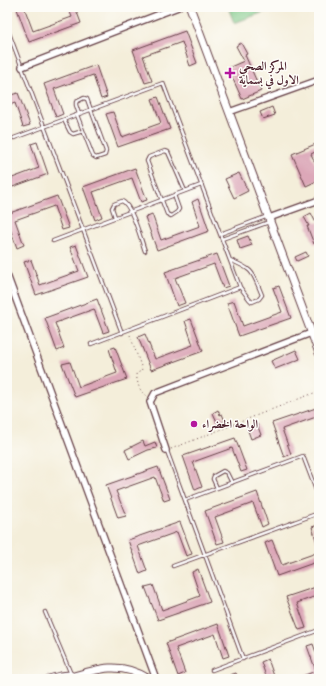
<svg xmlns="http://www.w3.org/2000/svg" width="326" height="686" viewBox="0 0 326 686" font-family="'IM FELL English',Amiri,serif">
<rect width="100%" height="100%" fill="#fdfcf7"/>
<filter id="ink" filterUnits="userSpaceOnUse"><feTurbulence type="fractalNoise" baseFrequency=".025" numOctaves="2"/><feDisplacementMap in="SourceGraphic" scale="8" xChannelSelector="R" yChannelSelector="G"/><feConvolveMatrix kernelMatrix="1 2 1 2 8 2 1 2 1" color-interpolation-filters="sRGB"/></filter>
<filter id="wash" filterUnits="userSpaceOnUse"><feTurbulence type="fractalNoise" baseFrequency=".012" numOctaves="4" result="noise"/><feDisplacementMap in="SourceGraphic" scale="16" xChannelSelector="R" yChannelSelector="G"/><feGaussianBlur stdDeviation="0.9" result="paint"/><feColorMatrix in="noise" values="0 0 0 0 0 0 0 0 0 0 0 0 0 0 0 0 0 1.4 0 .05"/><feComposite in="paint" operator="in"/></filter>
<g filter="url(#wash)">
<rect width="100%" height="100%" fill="#f4eeda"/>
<!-- green -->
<path fill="#7bc785" stroke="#627358" d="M228 7H278L234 23Z"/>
<g id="blocks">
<!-- building -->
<path fill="#dca7b8" d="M24 7 33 31 72 17 68 7H75L81 23 29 42 17 9Z
M185 31 197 63 190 66 182 42 143 56 152 81 145 83 133 50Z
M241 43 247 54 245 55 261 91 242 99 228 68 244 61 236 46Z
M96 65 107 97 101 99 93 75 54 89 63 114 56 117 44 84Z
M18 93 30 125 23 127 15 103 7 106V96Z
M158 97 170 129 118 147 106 114 113 112 122 137 161 123 152 99Z
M272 107 275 115 263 119 260 112Z
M37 142 48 174 7 189V180L39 168 31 144Z
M318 143 319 150 311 154 319 171V180L306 186 292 154Z
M135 168 147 200 141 202 132 178 93 192 102 217 95 220 83 187Z
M239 173 248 191 234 198 225 179Z
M57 196 69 228 62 230 54 206 15 220 24 245 17 248 7 220V214Z
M198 199 209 231 157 250 145 217 152 214 161 240 200 226 192 202Z
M311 213 316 223 319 222V242L314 244 307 226H309L304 217Z
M248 236 252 245 240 249 237 240Z
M76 245 88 277 36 295 24 262 31 260 40 285 79 271 70 247Z
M306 252 308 256 297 261 295 257Z
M217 254 229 286 223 288 214 264 175 278 185 303 177 306 165 272Z
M279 286 291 318 239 336 227 303 234 301 243 326 282 312 273 288Z
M97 299 109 331 103 333 94 309 55 323 64 348 57 351 45 318Z
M191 319 203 351 151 370 138 337 145 334 155 359 193 345 185 321Z
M115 347 127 379 75 397 62 364 70 362 79 387 117 373 109 349Z
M296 350 300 359 275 369 271 361Z
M319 407V416L282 429 291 454 284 457 272 423Z
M218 410 220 415 222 414 225 421 218 424 213 413Z
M257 424 261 435 251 439 247 428Z
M235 438 247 470 241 472 232 448 193 462 202 487 195 490 183 456Z
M143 441 145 446 155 442 157 448 148 450 129 459 125 450Z
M158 467 170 499 164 501 155 477 116 491 126 516 118 518 106 485Z
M257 492 268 524 262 527 253 503 215 517 224 542 217 544 205 511Z
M180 522 192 554 186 556 177 532 138 546 147 571 140 574 128 540Z
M318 525 319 529 318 546 312 527Z
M272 540 282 565 319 552V561L277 576 265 543Z
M198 569 210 602 158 620 145 587 153 585 162 610 200 596 192 572Z
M319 586V595L297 603 306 628 299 630 286 597Z
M218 624 229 656 223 658 215 634 176 648 185 673 178 676 166 643Z
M313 644 319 661V678L294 679 316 671 307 646Z
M268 659 275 679H267L261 662Z
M236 673 238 679H231L230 675Z"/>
</g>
</g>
<g filter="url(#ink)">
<use href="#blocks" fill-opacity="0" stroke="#643e45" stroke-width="1"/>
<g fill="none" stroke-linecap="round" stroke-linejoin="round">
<!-- service casing -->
<g stroke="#643e45" stroke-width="4.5">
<path id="service" d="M7 28 122 333
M77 115 93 156 96 158 105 155 106 151 87 99 84 98 76 102V105L79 114
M64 120 70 132 73 134 83 131
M14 138 163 83 240 287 249 299 252 302 259 299 262 295C252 271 254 270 230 260
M174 195 179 209 177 212 171 216 167 214 147 161 149 157 165 151 168 152 185 191
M115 217 112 208 114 204 122 201C132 205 141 240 145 251
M220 234 268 216
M222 239 269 222
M53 241 201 185
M91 344 240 287
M167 451 243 659
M217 488 213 479 214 476 223 471 227 473 232 483
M185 500 303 456 319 498
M173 566 319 513
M45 612 71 674
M212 670 319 630"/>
</g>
<!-- minor casing -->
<g stroke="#643e45" stroke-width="8">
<path id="minor" d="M22 67 178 7
M229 112 319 80
M269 218 319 200
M7 275 156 679
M166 450 150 402 155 393 319 330"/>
</g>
<!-- tertiary casing -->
<g stroke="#643e45" stroke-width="9">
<path id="tertiary" d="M190 7 319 353
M49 679 60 676 70 675
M65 679C96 669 120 660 149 679"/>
</g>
<!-- path -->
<path stroke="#643e45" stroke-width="1" stroke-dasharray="1 3" stroke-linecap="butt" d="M130 335 142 369 141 371 136 374C138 383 138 391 147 396
M171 449 319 391"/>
<!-- service -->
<use href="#service" stroke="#fff" stroke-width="2.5"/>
<!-- minor -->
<use href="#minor" stroke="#fff" stroke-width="5.5"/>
<!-- tertiary -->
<use href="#tertiary" stroke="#fff" stroke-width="7"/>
</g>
</g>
<!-- markers -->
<g fill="#b5179e" stroke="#fdfcf7" stroke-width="1.5">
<path d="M228 67h4v4h4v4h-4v4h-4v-4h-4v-4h4z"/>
<circle cx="194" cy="424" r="4"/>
</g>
<g text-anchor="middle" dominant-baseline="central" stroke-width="3" stroke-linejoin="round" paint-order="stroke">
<!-- poi labels -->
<g font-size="12" font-weight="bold" fill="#4a1f2b" stroke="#fdfcf7" text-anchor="start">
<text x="239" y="66">المركز الصحي<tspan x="239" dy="14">الاول في بسماية</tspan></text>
<text x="202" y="424">الواحة الخضراء</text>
</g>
</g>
<!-- margin -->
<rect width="326" height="686" fill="none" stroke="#fdfcf7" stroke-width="24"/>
</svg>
